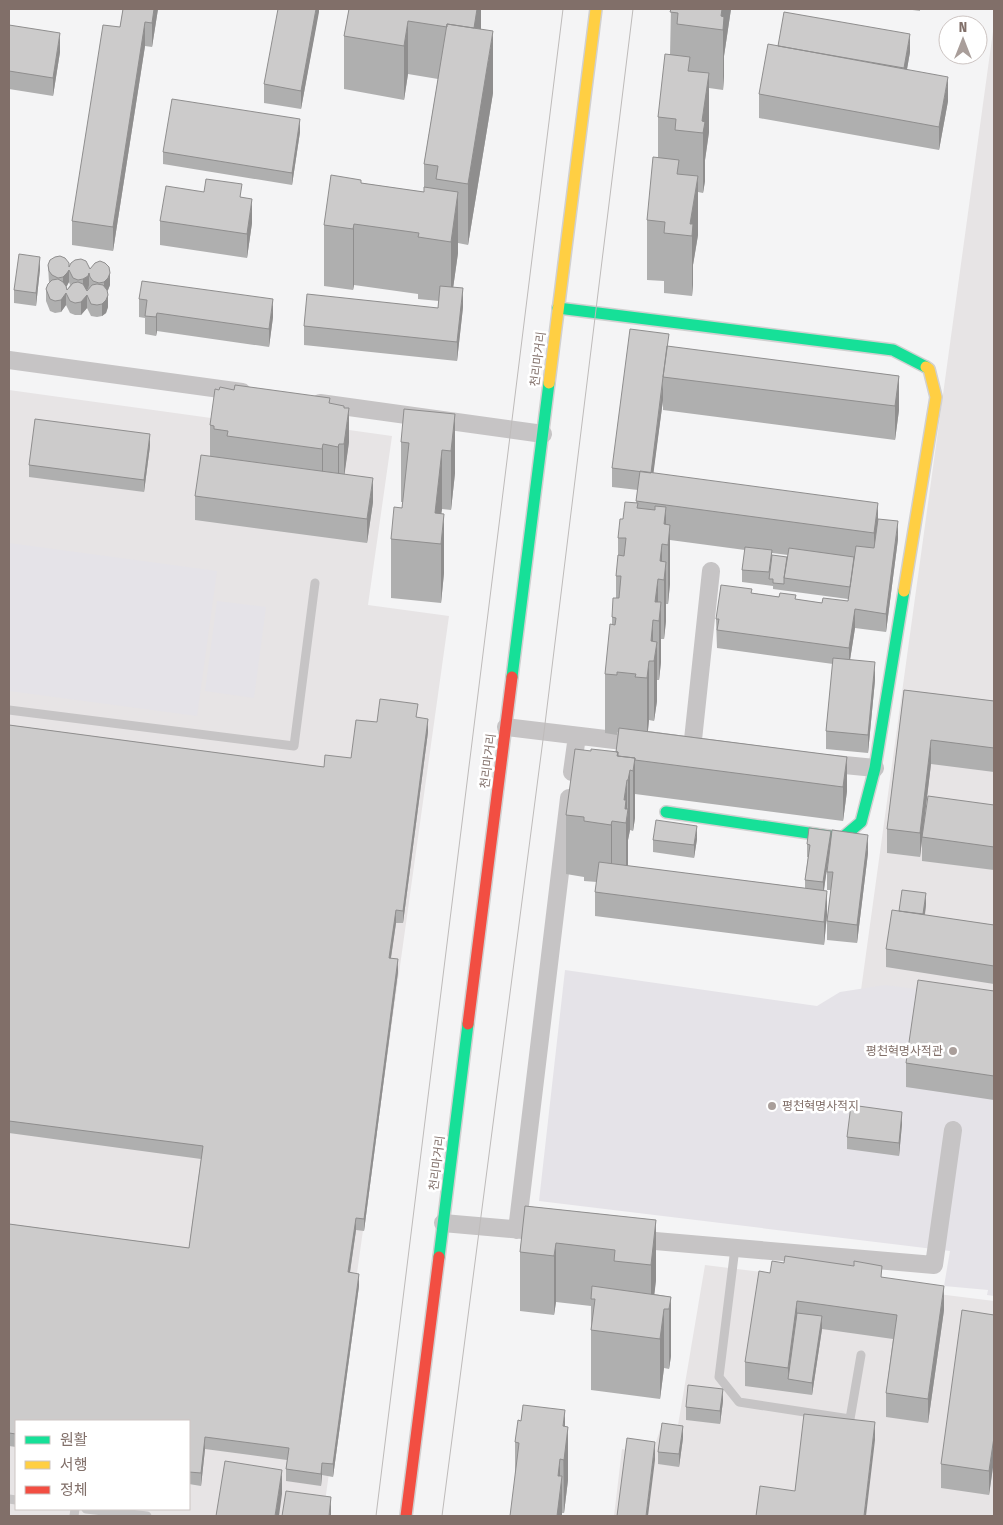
<svg xmlns="http://www.w3.org/2000/svg" width="1003" height="1525" viewBox="0 0 1003 1525" font-family="'Fira Sans Condensed','Noto Sans KR',sans-serif">
<rect width="100%" height="100%" fill="#f4f4f5"/>
<!-- built -->
<path fill="#e7e4e5" fill-rule="evenodd" d="M994 24V1010L858 1012Z
M9 390 211 418 219 412 392 436 368 605 449 616 323 1516H9ZM16 1421H189V1509H16Z
M705 1265 994 1301V1516H614L622 1449 652 1454 660 1430 677 1431Z"/>
<!-- green -->
<path fill="#e5e3e8" d="M9 543 217 571 197 716 9 691Z
M217 601 266 607 254 698 205 691Z
M565 970 817 1006 840 992 885 985 994 999V1296L987 1295 988 1290 944 1286 950 1251 539 1201Z"/>
<g fill="none" stroke-linecap="round" stroke-linejoin="round">
<!-- fast casing -->
<g stroke="#d1d0d0" stroke-width="14">
<path id="fast" d="M558 308 893 350 926 367
M512 677 549 383
M666 812 842 838 861 822 875 768 904 591
M439 1257 468 1024"/>
</g>
<!-- slow casing -->
<g stroke="#d1d0d0" stroke-width="14">
<path id="slow" d="M549 383 596 9
M904 591 936 397 929 369 926 367"/>
</g>
<!-- jam casing -->
<g stroke="#d1d0d0" stroke-width="14">
<path id="jam" d="M468 1024 512 677
M406 1516 439 1257"/>
</g>
<!-- lane -->
<path stroke="#c6c4c5" stroke-width="9" d="M9 710 294 746 315 583
M735 1248 719 1377 739 1402 850 1419 861 1355
M9 1499 16 1500
M86 1509 147 1516
M74 1516 75 1509"/>
<!-- street -->
<path stroke="#c6c4c5" stroke-width="18" d="M9 360 242 392
M320 403 543 434
M506 727 639 743
M692 749 711 571
M824 763 875 768
M572 772 577 736
M443 1223 546 1232
M517 1230 569 798
M632 1239 934 1265 953 1130"/>
<!-- fast -->
<use href="#fast" stroke="#16e098" stroke-width="11"/>
<!-- slow -->
<use href="#slow" stroke="#ffcf43" stroke-width="11"/>
<!-- jam -->
<use href="#jam" stroke="#f24e42" stroke-width="11"/>
<!-- tram -->
<path stroke="#bebbba" stroke-width="1" d="M376 1516 563 9
M442 1516 544 732 633 9"/>
</g>
<!-- wall -->
<path fill="#afafaf" fill-rule="evenodd" d="M123 9H158L152 47 145 46 113 251 72 245V221L120 27Z
M319 9 301 109 264 103V84Z
M349 9H481V29L493 93 468 245 458 243V253L453 288 463 307 457 361 304 345V326L438 308 439 301 418 299V294L354 285 353 290 324 286V225L361 183 424 192V164L438 79 408 74 404 100 344 89V36Z
M671 9H731L724 56V76L723 90 709 88V132L705 160V181L703 193 698 192V235L693 265V284L692 296 664 293V281L647 280V220L658 158V117L670 55Z
M905 9H920V11Z
M9 25 60 52 53 96 9 89Z
M910 52 907 69 948 101 939 150 759 118V94Z
M300 132 292 185 163 164V152Z
M242 197 252 223 247 258 160 245V221Z
M48 265 90 269 110 285 108 290 107 291 108 307 106 313 102 316 97 317 91 316 87 308 81 315H75L70 313 66 305 61 312 55 313 50 311 46 301V289L49 283ZM69 282 70 285 67 290 66 286Z
M40 269 36 306 14 303V290Z
M139 299 273 317 269 347 157 331 156 336 145 334V318L139 317Z
M669 347 899 376V410L895 440 663 410V400L653 473 878 519 898 539 886 632 855 628 850 660 875 680 868 753 826 749V731L833 664 717 648 716 619 752 593 822 603 848 601V599L773 589V586L742 582V570L745 550 670 540V584L668 604H666V621L664 639H661V662L659 680H657V701L654 721 649 720 648 731 847 757V791L843 821 635 794V818L633 831 630 830 628 840V866L805 888V880L808 857H807V844L831 842 868 853 857 943 827 940V921L831 890H827V872L829 851 824 891 827 915 824 945 595 916V892L597 882 584 881V877L566 874V815L591 751 616 752 618 732H617V735L605 733V674L612 624V617L616 598V576L618 560V538L623 519 636 503 638 490 612 487V468ZM772 553 788 555 787 557H772Z
M234 390 330 404 344 408 349 442 344 475 373 502 367 543 195 520V496L210 456V425Z
M455 414V473L451 510 442 509 441 513 444 573 441 603 391 598V539L402 508 403 502H401V442Z
M150 446 144 492 29 477V465Z
M904 690 994 701V772L931 764 924 820 994 805V870L922 861V839L920 857 887 853V829Z
M418 718 428 732 403 923H396L391 958 398 972 364 1231 356 1230 350 1273 359 1286 333 1477 322 1475 321 1486 286 1481V1469L287 1460 205 1449 201 1486 189 1484V1421H16V1447L9 1446V1224L189 1248 201 1159 9 1133V725L324 767 351 758 377 722Z
M697 839 694 858 653 852V840Z
M926 905 925 915 994 925V984L886 967V949L899 911Z
M994 991V1100L906 1087V1063Z
M902 1124 899 1156 847 1149V1137Z
M525 1206 656 1220V1280L654 1294 671 1297V1356L669 1369 664 1368 660 1399 591 1390V1306L556 1302 554 1315 520 1311V1252Z
M770 1273 882 1277 944 1310 928 1423 886 1417V1393L893 1339 822 1329 812 1395 745 1386V1362Z
M994 1315V1460L989 1495 941 1488V1464Z
M723 1401 720 1424 686 1420V1407Z
M521 1421 565 1426 568 1480 564 1513H562V1516L515 1474V1442Z
M683 1438 679 1467 658 1464V1452Z"/>
<!-- shaded-wall -->
<path fill="#8f8e8e" d="M154 9H158L152 47V23Z
M316 9H319V12L301 109V91Z
M477 9H481V41L473 32Z
M722 9H731L724 56V76L723 90V30L721 16Z
M408 21V74L404 100V46Z
M145 22V46L113 251V227Z
M493 31V93L468 245V184Z
M60 33V52L53 96V78Z
M910 34V52L904 86V68Z
M709 73V132L705 160V181L703 193V133L702 121Z
M948 77V101L939 150V127Z
M300 119V132L292 185V173Z
M698 176V235L693 265V284L692 296V236L690 224Z
M458 192V253L451 303V242Z
M252 199V223L247 258V234Z
M354 224V285L353 290V229Z
M40 257V269L36 306V293Z
M69 270V282L67 286 63 289V277Z
M89 273V285L88 289 83 292V279Z
M110 273V285L108 290 104 294V282Z
M463 288V307L457 361V342Z
M66 293V305L61 312V300Z
M87 295V308L81 315V302Z
M108 295V307L106 313 102 316V304Z
M273 299V317L269 347V329Z
M157 313V331L156 336V317Z
M899 376V410L895 440V406Z
M663 382V400L651 492V473Z
M349 408V442L344 478V444Z
M455 414V473L451 510V451Z
M150 434V446L144 492V480Z
M323 444V478L322 483V449Z
M339 444V477L338 480V447Z
M442 450V509L438 543 435 513Z
M373 478V502L367 543V519Z
M878 503V537L874 567V533Z
M666 507V544L664 524Z
M444 514V573L441 603V544Z
M898 521V539L886 632V614Z
M670 525V584L668 604V545Z
M662 544V580L660 561Z
M666 562V621L664 639V580Z
M658 579V620L655 602Z
M661 602V662L659 680V621Z
M855 609V628L849 666V648Z
M653 620V661L651 641Z
M657 642V701L654 721V661Z
M649 661V720L647 738V678Z
M875 662V680L868 753V735Z
M428 719V732L403 923V911Z
M931 740V764L920 857V833Z
M847 757V791L843 821V787Z
M635 758V818L633 831V771Z
M630 770V830L628 840V780Z
M627 780V819L628 809V868L626 883V823L624 800Z
M612 821V881L611 884V825Z
M697 826V839L694 858V845Z
M831 831V843L823 895V882Z
M868 835V853L857 943V925Z
M827 891V915L824 945V922Z
M926 893V905L922 933V920Z
M396 910V923L389 970V958Z
M398 959V972L364 1231V1219Z
M902 1112V1124L899 1156V1143Z
M356 1218V1230L348 1285V1272Z
M656 1220V1280L651 1325V1265Z
M556 1243V1302L554 1315V1256Z
M359 1274V1286L333 1477V1464Z
M944 1286V1310L928 1423V1399Z
M671 1297V1356L669 1369V1309Z
M797 1301V1325L788 1379V1368Z
M664 1309V1368L660 1399V1339Z
M822 1316V1329L812 1395V1383Z
M723 1389V1401L720 1424V1411Z
M565 1410V1448L568 1427V1480L564 1513 563 1426Z
M875 1422V1440L866 1516H864Z
M683 1426V1438L679 1467V1454Z
M205 1437V1449L201 1486V1473Z
M994 1437V1460L989 1495V1471Z
M655 1442V1460L648 1516H646Z
M560 1459V1496L562 1476V1516H557L558 1476Z
M322 1463V1475L321 1486V1474Z
M282 1470V1494L279 1516H275Z
M331 1497V1516H329Z"/>
<!-- building -->
<path fill="#cccbcb" stroke="#8f8e8e" d="M123 9H154L152 23 145 22 113 227 72 221 103 25 120 27Z
M278 9H316L301 91 264 84Z
M349 9H477L474 28 447 24V27L408 21 404 46 344 36Z
M671 9H722L721 16 724 17 723 30 677 24 678 13 670 12Z
M784 12 910 34 904 68 778 46Z
M447 24 493 31 468 184 436 179 438 166 424 164Z
M9 25 60 33 53 78 9 71Z
M768 44 948 77 939 127 759 94Z
M665 54 690 57 688 71 709 73 702 121 705 122 703 133 675 130 676 119 658 117Z
M172 99 300 119 292 173 163 152Z
M653 157 679 160 677 174 698 176 690 224H693L692 236 664 233 665 222 647 220Z
M331 175 361 180V183L424 192V187L458 192 451 242 418 237 419 233 354 224 353 229 324 225Z
M206 179 242 184 240 197 252 199 247 234 160 221 166 186 204 192Z
M19 254 40 257 36 293 14 290Z
M60 256 65 258 69 263V267L71 263 75 260 81 259 86 261 90 269 95 263 100 261 105 263 109 267 110 273 108 278 104 282 99 283 93 281 90 277 89 273 88 276 83 279 78 280 73 278 69 270 67 273 63 277 58 278 52 275 49 271 48 265 50 260 55 257Z
M58 279 63 282 66 286 67 290 73 283 78 282 83 284 87 291 92 285 97 284 103 285 107 290 108 295 106 300 102 304 97 305 91 304 87 295 81 302 75 303 70 301 66 293 61 300 55 301 50 299 46 289 48 284 52 280Z
M142 281 273 299 269 329 157 313 156 317 145 316 147 300 139 299Z
M440 286 463 288 457 342 304 326 307 294 438 308Z
M630 329 669 334 663 377 651 473 612 468Z
M667 346 899 376 895 406 663 377Z
M235 385 330 398 329 403 344 406V408H349L344 444H339L338 447 323 444 322 449 227 436 228 431 214 429V426L210 425 215 389 219 390 220 387 234 390Z
M404 409 455 414 451 451 442 450 435 513 444 514 441 544 391 539 394 507 402 508 409 443 401 442Z
M35 419 150 434 144 480 29 465Z
M201 455 373 478 367 519 195 496Z
M640 471 878 503 874 533 636 501Z
M625 502 638 503 637 508 655 510V506L666 507 664 524 670 525 668 545 662 544 660 561 666 562 664 580 658 579 655 602H661L659 621 653 620 651 641 657 642 654 661H649L647 678 635 677 636 674 617 672V675L605 674 610 624 615 625 616 618 612 617 613 598H619L621 576H616L618 555 624 556 626 538H618L620 519H623Z
M878 519 898 521 886 614 855 609 849 648 717 630 719 619H716L721 585 752 589 751 593 779 597 780 593 796 595 795 599 822 603 823 598 848 601 856 546 874 548Z
M745 547 772 550 769 572 742 570Z
M789 548 854 557 850 587 784 578Z
M772 555 787 557 784 578V584L773 583V579H769Z
M833 658 875 662 868 735 826 731Z
M904 690 994 701V748L931 740 920 833 887 829Z
M380 699 418 704 416 717 428 719 403 911 396 910 389 958 398 959 364 1219 356 1218 348 1272 359 1274 333 1464 322 1463 321 1474 286 1469 289 1448 205 1437 201 1473 189 1472V1421H16V1434L9 1433V1224L189 1248 203 1146 9 1121V725L324 767 325 755 351 758 356 720 377 722Z
M619 728 847 757 843 787 635 760V758L618 756V752H616Z
M575 749 591 751V749L618 752 617 756 635 758 633 771 630 770 628 780H627L624 800H626L625 809H628L626 823 612 821 611 825 584 821V817L566 815Z
M928 796 994 805V847L922 837Z
M656 820 697 826 694 845 653 840Z
M809 828 831 831 823 882 805 880 810 845 807 844Z
M832 830 868 835 857 925 827 921 833 872H827Z
M599 862 827 891 824 922 595 892Z
M902 890 926 893 923 914 899 911Z
M892 910 994 925V966L886 949Z
M918 980 994 991V1076L906 1063Z
M851 1105 902 1112 899 1143 847 1137Z
M525 1206 656 1220 651 1265 614 1261 615 1250 556 1243 554 1256 520 1252Z
M785 1256 854 1266V1261L882 1266 881 1277 944 1286 928 1399 886 1393 897 1315 797 1301 788 1368 745 1362 759 1271 770 1273 772 1261 784 1263Z
M592 1286 671 1297 669 1309H664L660 1339 591 1330 595 1299H591Z
M962 1310 994 1315V1437L989 1471 941 1464Z
M797 1313 822 1316 812 1383 788 1379Z
M688 1385 723 1389 720 1411 686 1407Z
M523 1405 565 1410 563 1426 568 1427 564 1460 560 1459 558 1476H562L557 1516H510L519 1443 515 1442 518 1420 521 1421Z
M804 1414 875 1422 864 1516H756L760 1486 795 1491Z
M662 1423 683 1426 679 1454 658 1452Z
M627 1438 655 1442 646 1516H617Z
M225 1461 282 1470 275 1516H216Z
M286 1491 331 1497 329 1516H282Z"/>
<!-- markers -->
<g fill="#a99e9a" stroke="#fff" stroke-width="2">
<circle cx="953" cy="1051" r="5"/>
<circle cx="772" cy="1106" r="5"/>
</g>
<g text-anchor="middle" dominant-baseline="central" stroke-width="5" stroke-linejoin="round" paint-order="stroke">
<!-- street labels -->
<g font-size="12" fill="#816f69" stroke="#fff">
<text transform="translate(538 359) rotate(-83)">천리마거리</text>
<text transform="translate(488 761) rotate(-83)">천리마거리</text>
<text transform="translate(437 1163) rotate(-83)">천리마거리</text>
</g>
<!-- poi labels -->
<g font-size="12" fill="#816f69" stroke="#fff" text-anchor="end">
<text x="943" y="1051">평천혁명사적관</text>
<text x="782" y="1106" text-anchor="start">평천혁명사적지</text>
</g>
</g>
<!-- border -->
<rect width="1003" height="1525" fill="none" stroke="#816f69" stroke-width="20"/>
<!-- legend -->
<rect x="15" y="1420" width="175" height="90" fill="#ffffff" stroke="#cdc5c3"/>
<rect x="25" y="1436" width="25" height="8" fill="#16e098" stroke="#cdc5c3"/>
<text x="60" y="1445" font-size="15" fill="#816f69">원활</text>
<rect x="25" y="1461" width="25" height="8" fill="#ffcf43" stroke="#cdc5c3"/>
<text x="60" y="1470" font-size="15" fill="#816f69">서행</text>
<rect x="25" y="1486" width="25" height="8" fill="#f24e42" stroke="#cdc5c3"/>
<text x="60" y="1495" font-size="15" fill="#816f69">정체</text>
<!-- north arrow -->
<g transform="translate(963 40)"><circle r="24" fill="#ffffff" stroke="#cdc5c3"/>
<path d="M0-4L9 19L0 12L-9 19Z" fill="#a99e9a"/>
<text y="-8" font-size="14" font-weight="bold" text-anchor="middle" fill="#816f69">N</text>
</g>
</svg>
